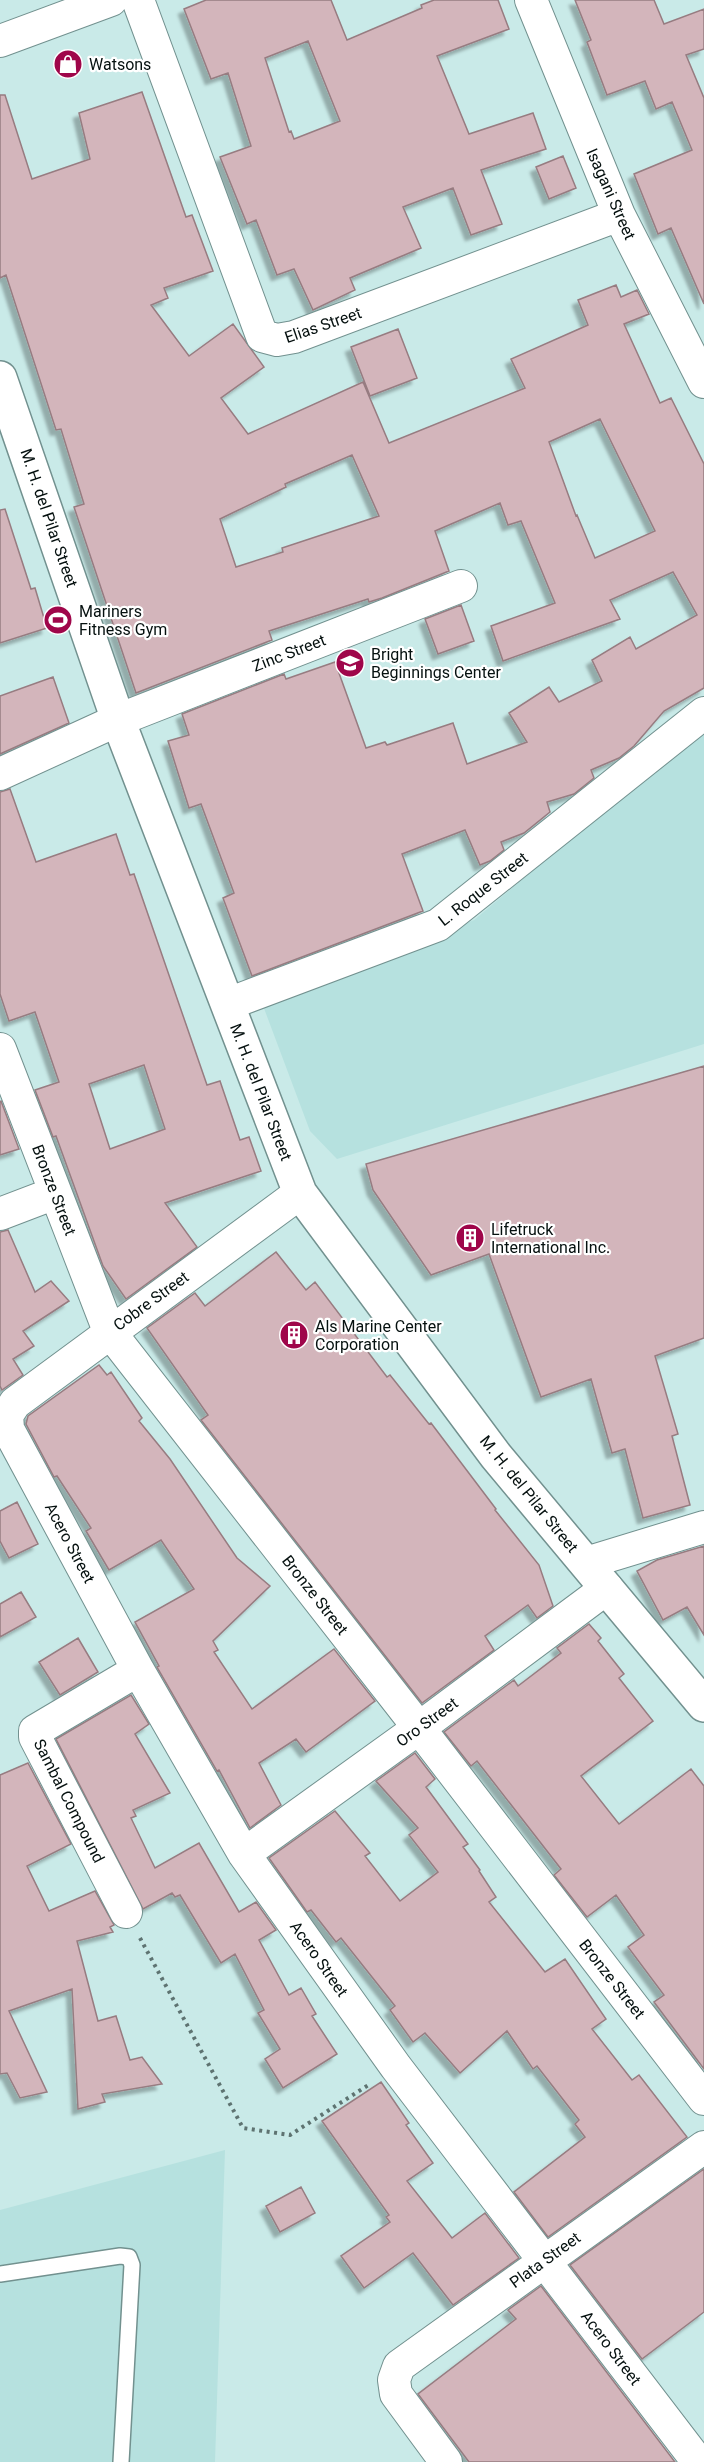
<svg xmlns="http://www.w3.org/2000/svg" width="704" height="2462" viewBox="0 0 704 2462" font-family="Roboto,sans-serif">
<defs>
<filter id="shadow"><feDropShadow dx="-5.5" dy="5.5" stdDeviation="1.5" flood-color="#0004"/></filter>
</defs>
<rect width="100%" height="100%" fill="#c9eae8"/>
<!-- built -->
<path fill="#b6e1df" d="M704 727V1044L337 1159 310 1131 262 1003 474 920Z
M225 2150 215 2462H0V2210Z"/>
<!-- building -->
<path fill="#d3b5bb" stroke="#977c81" stroke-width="1.5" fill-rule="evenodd" filter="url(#shadow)" d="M206 0H331L347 40 422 8 421 5 434 0H498L509 29 437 56 469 134 533 113 546 149 481 170 502 224 471 235 453 188 403 207 421 248 350 278 355 290 313 310 294 269 277 275 256 220 247 224 220 157 251 146 228 73 211 79 184 9ZM308 41 340 121 294 139 291 131 289 132 265 58Z
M575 0H654L664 24 704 9V49L686 55 704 98V304L671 228 658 234 634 174 692 150 672 102 656 109 645 81 607 95 587 42 591 40Z
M142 92 186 217 192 215 213 271 164 288 168 298 151 305 189 356 233 324 264 367 221 398 248 434 363 382 389 443 525 388 511 359 588 325 578 300 616 285 621 297 637 290 649 314 624 324 660 403 671 398 704 464V688L664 711 634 746 619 758 591 770 594 778 574 794 547 802 550 812 524 833 501 842 504 850 490 861 480 865 465 830 402 854 423 911 252 976 223 898 234 893 201 804 189 808 168 741 189 735 182 714 284 674 286 679 335 662 366 748 385 742 387 745 453 723 467 764 527 742 509 713 549 687 559 702 602 681 592 660 630 637 636 649 697 615 673 572 610 600 620 619 503 661 491 626 555 603 521 521 508 525 500 503 435 531 449 571 382 598 369 602 368 599 269 631 272 640 136 693 74 507 84 504 61 429 56 430 6 275 0 278V95H5L32 179 90 159 79 113ZM600 419 655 531 595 558 577 515 576 516 549 442ZM352 455 379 516 282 548 283 552 236 567 220 519 286 487 285 484Z
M563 156 576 188 549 199 536 167Z
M398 329 417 378 370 396 351 347Z
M5 509 31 589 35 588 47 628 0 643V510Z
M461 605 474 641 438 654 425 619Z
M53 677 69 723 0 754V696Z
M10 789 36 862 116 834 130 875 134 874 207 1085 220 1081 240 1140 249 1137 261 1171 165 1203 197 1247 126 1299 103 1266 56 1136 53 1137 35 1090 59 1082 35 1012 9 1021 0 994V792ZM144 1065 165 1129 110 1149 89 1084Z
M704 1066V1338L655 1356 678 1434 672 1436 690 1505 643 1518 625 1449 612 1453 591 1379 541 1397 489 1254 431 1275 373 1190 366 1164Z
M1 1101 19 1149 0 1155V1102Z
M8 1230 35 1292 51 1281 69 1301 23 1331 34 1346 13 1359 23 1375 2 1390 0 1386V1232Z
M276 1252 306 1290 315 1282 387 1377 390 1375 429 1424 431 1423 496 1509 495 1510 539 1565 553 1606 537 1618 528 1605 485 1636 494 1650 422 1703 201 1420 208 1415 147 1328 195 1293 205 1306Z
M99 1365 107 1375 111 1372 142 1418 139 1421 170 1459 237 1558 270 1586 213 1641 218 1650 214 1652 252 1709 334 1649 375 1701 306 1752 296 1739 259 1763 281 1805 250 1828 219 1770 217 1771 157 1667 159 1666 135 1622 194 1589 161 1540 109 1570 86 1531 91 1528 57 1476 54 1477 26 1424 28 1416Z
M17 1502 38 1544 9 1558 0 1541V1511Z
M704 1546V1635L687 1607 663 1620 637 1571 657 1560Z
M21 1592 36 1617 0 1637V1604Z
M589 1624 601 1638 598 1641 624 1674 619 1678 653 1721 581 1776 619 1824 691 1769 704 1786V2069L654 2002 664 1995 628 1947 644 1935 616 1895 587 1917 554 1875 561 1869 477 1761 471 1766 444 1732 514 1680 518 1686 561 1653 557 1648Z
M78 1638 98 1672 60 1695 39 1662Z
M131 1695 149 1724 135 1734 170 1793 133 1810 136 1816 131 1818 155 1868 199 1843 239 1912 256 1902 276 1930 259 1940 289 1995 301 1988 316 2014 312 2016 337 2054 283 2088 265 2059 280 2049 258 2013 264 2010 235 1954 221 1963 180 1895 175 1897 172 1893 143 1909 56 1739Z
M415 1753 435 1779 426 1787 468 1844 463 1847 480 1870 479 1871 496 1897 489 1902 545 1972 565 1959 606 2019 592 2029 632 2080 639 2075 687 2137 548 2237 514 2192 585 2137 575 2124 579 2120 537 2066 533 2069 507 2031 460 2073 425 2033 413 2042 390 2010 395 2006 341 1938 336 1942 311 1910 307 1912 269 1858 335 1811 370 1853 365 1856 400 1901 438 1872 409 1835 418 1828 376 1781Z
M28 1763 71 1844 27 1866 49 1911 95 1891 114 1925 110 1927 113 1932 77 1941 98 2021 116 2016 130 2060 142 2057 162 2084 102 2094 105 2102 78 2109 72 1989 9 2011 47 2092 20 2098 7 2073 0 2074V1775Z
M381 2082 409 2123 406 2125 433 2163 407 2181 452 2238 485 2213 519 2258 453 2305 413 2253 364 2288 341 2256 390 2222 386 2217 389 2215 322 2121Z
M704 2169V2312L642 2359 570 2265Z
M301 2187 315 2213 280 2232 266 2206Z
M541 2286 675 2462H469L418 2394 516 2319 508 2310Z"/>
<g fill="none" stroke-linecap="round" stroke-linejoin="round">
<!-- service casing -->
<g stroke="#72918f" stroke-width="18">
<path id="service" d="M0 2274 120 2256 129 2257 132 2265 121 2462"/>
</g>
<!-- minor casing -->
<g stroke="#72918f" stroke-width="34">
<path id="minor" d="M138 0 262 336 277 340 294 337 619 215
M531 0 619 215 704 382
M0 41 111 0
M0 774 118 720 461 586
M228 1004 438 925 704 713
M0 1049 109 1331 419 1728 704 2099
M300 1193 15 1403 7 1415 8 1429 138 1670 244 1854 396 2067 698 2462
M0 1214 55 1193
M586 1563 704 1527
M244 1854 419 1728 607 1588
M126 1912 35 1737V1731L138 1670
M446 2462 396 2394 394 2380 399 2366 704 2147"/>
</g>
<!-- secondary casing -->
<g stroke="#72918f" stroke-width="36">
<path id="secondary" d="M0 378 118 720 300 1193 496 1456 704 1705"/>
</g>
<!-- path -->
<path stroke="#5e7371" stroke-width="4" stroke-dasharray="3 4.5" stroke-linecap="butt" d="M140 1938 243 2128 290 2135 370 2084"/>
<!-- service -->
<use href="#service" stroke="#fff" stroke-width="15"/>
<!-- minor -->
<use href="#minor" stroke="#fff" stroke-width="32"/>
<!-- secondary -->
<use href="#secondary" stroke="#fff" stroke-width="33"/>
</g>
<!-- icons -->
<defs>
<g id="shop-disc" transform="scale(1.5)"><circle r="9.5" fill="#9f064a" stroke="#fff"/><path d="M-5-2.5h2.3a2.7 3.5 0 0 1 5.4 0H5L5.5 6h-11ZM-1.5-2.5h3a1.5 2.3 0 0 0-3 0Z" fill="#fff"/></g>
<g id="stadium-disc" transform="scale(1.5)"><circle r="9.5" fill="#9f064a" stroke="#fff"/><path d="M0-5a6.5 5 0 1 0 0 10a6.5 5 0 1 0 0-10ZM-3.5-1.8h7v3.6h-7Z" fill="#fff"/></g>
<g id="school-disc" transform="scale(1.5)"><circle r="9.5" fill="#9f064a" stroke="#fff"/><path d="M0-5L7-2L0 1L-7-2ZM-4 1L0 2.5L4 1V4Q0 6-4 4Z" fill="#fff"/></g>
<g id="building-disc" transform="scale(1.5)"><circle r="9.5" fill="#9f064a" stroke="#fff"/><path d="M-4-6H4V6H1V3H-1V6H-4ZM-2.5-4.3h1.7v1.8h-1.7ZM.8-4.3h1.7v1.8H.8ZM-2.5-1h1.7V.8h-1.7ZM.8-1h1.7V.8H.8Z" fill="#fff"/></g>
</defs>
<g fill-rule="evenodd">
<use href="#shop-disc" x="68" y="64"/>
<use href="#stadium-disc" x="58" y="620"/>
<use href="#school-disc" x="350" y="663"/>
<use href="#building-disc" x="470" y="1238"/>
<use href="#building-disc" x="294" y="1335"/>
</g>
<g text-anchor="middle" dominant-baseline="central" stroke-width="4.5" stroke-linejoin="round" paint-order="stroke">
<!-- poi labels -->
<g font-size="16" fill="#05100f" stroke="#fff" text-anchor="start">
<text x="89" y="64">Watsons</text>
<text x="79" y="611">Mariners<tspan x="79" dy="18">Fitness Gym</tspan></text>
<text x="371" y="654">Bright<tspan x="371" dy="18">Beginnings Center</tspan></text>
<text x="491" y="1229">Lifetruck<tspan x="491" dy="18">International Inc.</tspan></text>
<text x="315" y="1326">Als Marine Center<tspan x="315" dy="18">Corporation</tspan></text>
</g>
<!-- street labels -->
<g font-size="16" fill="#05100f" stroke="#fff">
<text transform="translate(611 194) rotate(66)">Isagani Street</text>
<text transform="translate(323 325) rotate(-19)">Elias Street</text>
<text transform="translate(49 518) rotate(71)">M. H. del Pilar Street</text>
<text transform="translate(289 653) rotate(-21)">Zinc Street</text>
<text transform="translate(483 889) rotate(-38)">L. Roque Street</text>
<text transform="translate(261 1092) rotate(69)">M. H. del Pilar Street</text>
<text transform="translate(54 1190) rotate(69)">Bronze Street</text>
<text transform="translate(151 1301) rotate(-36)">Cobre Street</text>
<text transform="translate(529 1494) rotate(51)">M. H. del Pilar Street</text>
<text transform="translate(70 1543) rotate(62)">Acero Street</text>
<text transform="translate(315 1595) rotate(52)">Bronze Street</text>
<text transform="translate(427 1722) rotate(-36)">Oro Street</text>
<text transform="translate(69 1801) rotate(63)">Sambal Compound</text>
<text transform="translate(319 1959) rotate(55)">Acero Street</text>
<text transform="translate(612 1979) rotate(52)">Bronze Street</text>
<text transform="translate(545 2260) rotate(-36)">Plata Street</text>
<text transform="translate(611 2348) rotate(53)">Acero Street</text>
</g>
</g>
</svg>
